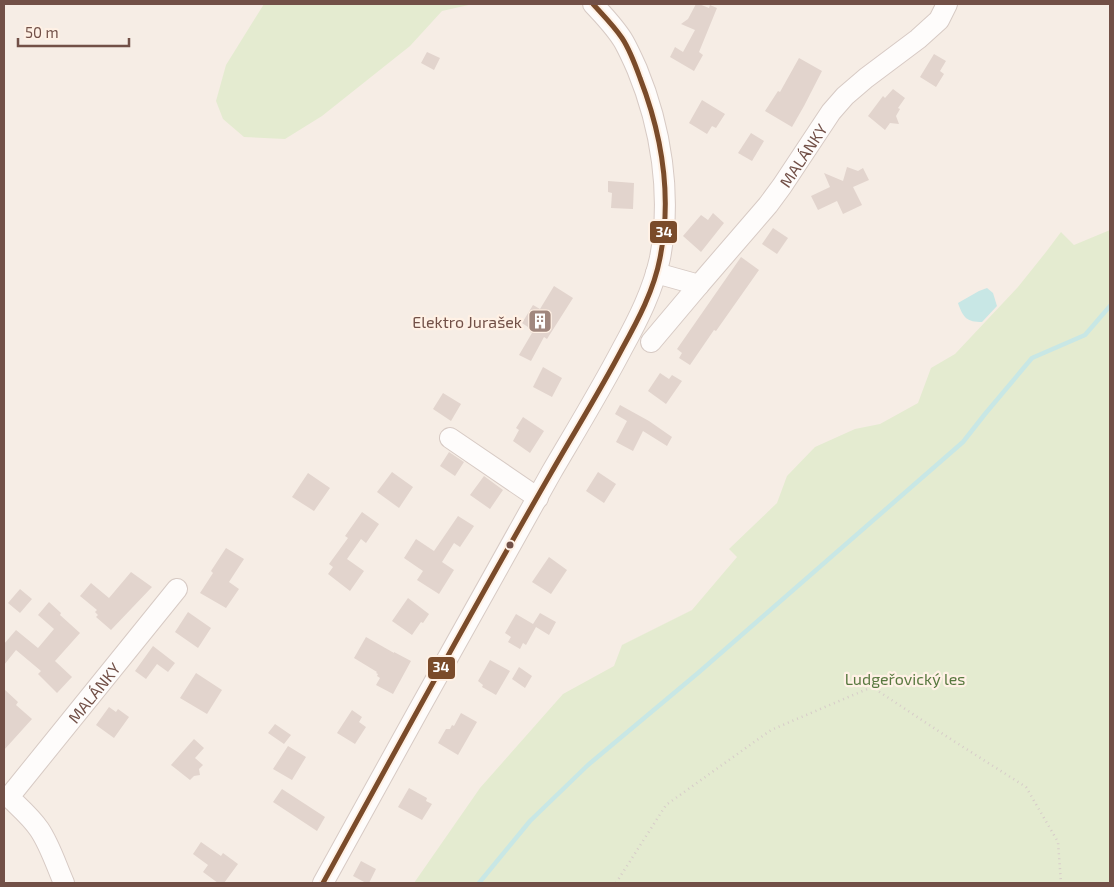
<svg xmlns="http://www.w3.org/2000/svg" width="1114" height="887" viewBox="0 0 1114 887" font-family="'Exo 2',sans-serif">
<rect width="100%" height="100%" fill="#f6ede5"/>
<!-- green -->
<path fill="#e4ebd0" d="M264 4H473L442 11 410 46 322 116 285 139 244 137 223 119 216 101 226 65Z
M1110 230V883H414L480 788 563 694 614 666 622 645 692 610 737 557 729 549 777 503 787 476 815 447 855 429 880 424 918 403 931 368 955 354 1018 287 1046 252 1061 232 1074 245Z"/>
<!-- water -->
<path fill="#c8e7e5" d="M987 288 993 293 997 306 982 322C967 322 963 318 958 303L979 291Z"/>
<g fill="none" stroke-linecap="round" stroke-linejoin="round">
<!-- stream -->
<path stroke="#c8e7e5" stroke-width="4.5" d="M479 883 530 821 588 765 698 673 963 442 985 414 1032 358 1085 335 1110 306"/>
</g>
<!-- building -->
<path fill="#e2d4cd" d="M696 4H699L709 8 710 5 717 8 699 52 703 55 694 71 670 57 675 47 683 52 695 30 681 24 688 19Z
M427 52 440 58 434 70 421 63Z
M934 54 946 61 940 71 944 74 936 87 920 77Z
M799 58 822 71 804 106 792 127 765 111 778 91 780 92Z
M893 89 905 98 898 108 900 109 896 116 899 124 890 123 885 130 868 116 883 96 885 98Z
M702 100 725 114 716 128 712 126 707 134 689 123Z
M751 133 764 141 752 161 738 153Z
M847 167 858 171 863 168 869 180 853 187 862 205 843 214 837 201 818 210 811 196 830 187 824 173 843 181Z
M608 181 634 183 633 209 611 208 612 193 608 192Z
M713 213 724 223 701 252 683 236 701 215 708 220Z
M773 228 788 238 777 254 762 244Z
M741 257 759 270 716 331 714 330 690 365 679 358 682 353 677 349Z
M554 286 573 298 547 339 544 337 531 361 519 355 532 333 530 332 531 329 522 323 533 305 540 309Z
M543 367 562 378 552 397 533 387Z
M660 373 669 379 672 375 682 381 666 404 648 391Z
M443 393 461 404 451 421 433 409Z
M620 405 649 421 672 437 667 446 643 431 633 451 616 442 627 421 615 414Z
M523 417 544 431 530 453 513 441 519 430 516 428Z
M449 452 464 462 455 476 440 466Z
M392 472 413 487 399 508 377 492Z
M598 472 616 484 604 503 586 491Z
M308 473 330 488 314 511 292 497Z
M484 476 503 490 490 509 470 495Z
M362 512 379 524 366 543 361 539 347 559 364 571 350 591 328 574 333 567 329 564 348 538 345 536Z
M458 516 474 526 460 547 454 543 442 562 454 570 439 594 417 580 423 571 404 558 416 539 434 551Z
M226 548 244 559 229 582 239 589 226 608 200 593 213 573 211 571Z
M549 557 567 570 551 594 532 582Z
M131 572 152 587 111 630 96 617 98 615 95 612 97 610 80 596 91 583 109 598Z
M20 589 32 599 20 613 8 603Z
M408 598 429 614 423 623 421 622 412 635 392 621Z
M49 602 61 613 60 615 80 633 55 661 72 677 57 693 38 674 41 671 16 650 4 665V644L16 630 38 648 54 629 38 615Z
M188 612 211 628 198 648 175 632Z
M540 613 556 622 549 635 536 627 526 645 523 643 520 649 508 642 511 637 505 633 516 614 533 624Z
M366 637 394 653V652L411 661 393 694 376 685 380 678 377 676 378 674 376 673 377 672 354 658Z
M153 646 175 663 168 672 157 664 146 679 135 671Z
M490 660 510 671 496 695 482 687 483 685 478 681Z
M519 667 532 676 525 688 512 679Z
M196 673 222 690 207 714 180 698Z
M4 689 18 702 16 705 32 719 4 750Z
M109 707 116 712 118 709 129 717 114 738 96 725Z
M352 710 362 717 359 722 366 727 355 744 337 733Z
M461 713 477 722 458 755 438 743 446 729H450L452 725 454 726Z
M275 724 291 735 284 744 268 733Z
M194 739 204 748 195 758 203 765 199 769 200 775 194 776 190 780 171 765Z
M288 746 306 757 292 780 273 769Z
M409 788 427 798 426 801 432 804 422 820 398 807Z
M282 789 325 817 317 831 273 802Z
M201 842 221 856 223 853 238 864 224 883H218L203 872 208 865 193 854Z
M361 861 376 869 369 883H366L353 876Z"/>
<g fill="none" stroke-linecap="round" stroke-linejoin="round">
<!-- minor casing -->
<g stroke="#d7cac4" stroke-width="22">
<g id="minor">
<path id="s1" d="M656 273 699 285 768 205 782 186 831 112 845 96 866 78 918 39 939 20 947 4"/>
<path d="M651 342 699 285"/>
<path d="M450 438 538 498"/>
<path id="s2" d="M64 883C56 865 50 845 39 829 31 817 19 807 9 797L177 589"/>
<path d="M323 883C398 746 475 609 551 473 575 432 600 391 622 349 638 320 653 290 660 258 672 195 661 127 637 69 633 60 629 51 624 42 616 28 604 16 593 4"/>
</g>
</g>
<!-- path -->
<path stroke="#d7ccc9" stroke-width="2.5" stroke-dasharray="1 4" stroke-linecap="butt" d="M616 883 666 805 771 730 872 687 949 738 1026 787 1058 842 1061 883"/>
<!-- minor -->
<use href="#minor" stroke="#fefcfb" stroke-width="20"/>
<!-- bus-1 casing -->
<g stroke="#fff1e5" stroke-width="9">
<path id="bus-1" d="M323 883C398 746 473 608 551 473 575 431 600 391 622 349 638 320 654 290 660 258 672 198 662 135 640 78 635 64 630 50 622 38 614 26 603 15 593 4"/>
</g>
<!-- bus-1 -->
<use href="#bus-1" stroke="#7a4b2a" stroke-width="5"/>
</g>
<!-- icons -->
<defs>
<g id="building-square" transform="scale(1.25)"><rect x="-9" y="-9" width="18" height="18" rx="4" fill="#a0877e" stroke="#fff1e5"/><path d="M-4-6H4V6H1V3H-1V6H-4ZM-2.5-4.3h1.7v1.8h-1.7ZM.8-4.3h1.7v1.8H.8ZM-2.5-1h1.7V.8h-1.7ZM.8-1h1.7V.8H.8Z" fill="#fff"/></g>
</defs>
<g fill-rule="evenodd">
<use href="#building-square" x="540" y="321"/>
</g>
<!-- markers -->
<circle fill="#725047" stroke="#fff1e5" stroke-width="2" cx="510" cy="545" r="4.5"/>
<g text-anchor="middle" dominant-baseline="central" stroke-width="4.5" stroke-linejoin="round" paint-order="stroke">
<!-- street labels -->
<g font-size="16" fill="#725047" stroke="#fff1e5">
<text stroke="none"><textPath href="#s1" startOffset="211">MALÁNKY</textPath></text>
<text stroke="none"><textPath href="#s2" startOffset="238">MALÁNKY</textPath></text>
</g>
<!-- poi labels -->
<g font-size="16" fill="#725047" stroke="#fff1e5" text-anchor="end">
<text x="522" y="321">Elektro Jurašek</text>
</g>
<!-- park labels -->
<g font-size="16" fill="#58783f" stroke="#fff1e5">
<text x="905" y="678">Ludgeřovický les</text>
</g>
</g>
<g stroke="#fff1e5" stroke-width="2">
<rect x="649" y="220" width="29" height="24" rx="5" fill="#7a4b2a"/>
<rect x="427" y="656" width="29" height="24" rx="5" fill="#7a4b2a"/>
</g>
<g font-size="14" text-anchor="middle" font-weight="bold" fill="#fff">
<text x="664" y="237">34</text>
<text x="441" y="672">34</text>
</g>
<!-- border -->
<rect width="1114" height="887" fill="none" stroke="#725047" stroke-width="10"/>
<!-- scale -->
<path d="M18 38v8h111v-8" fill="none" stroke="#725047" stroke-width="2.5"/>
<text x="25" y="38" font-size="15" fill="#725047" stroke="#fff1e5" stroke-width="4" paint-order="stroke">50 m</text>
</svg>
